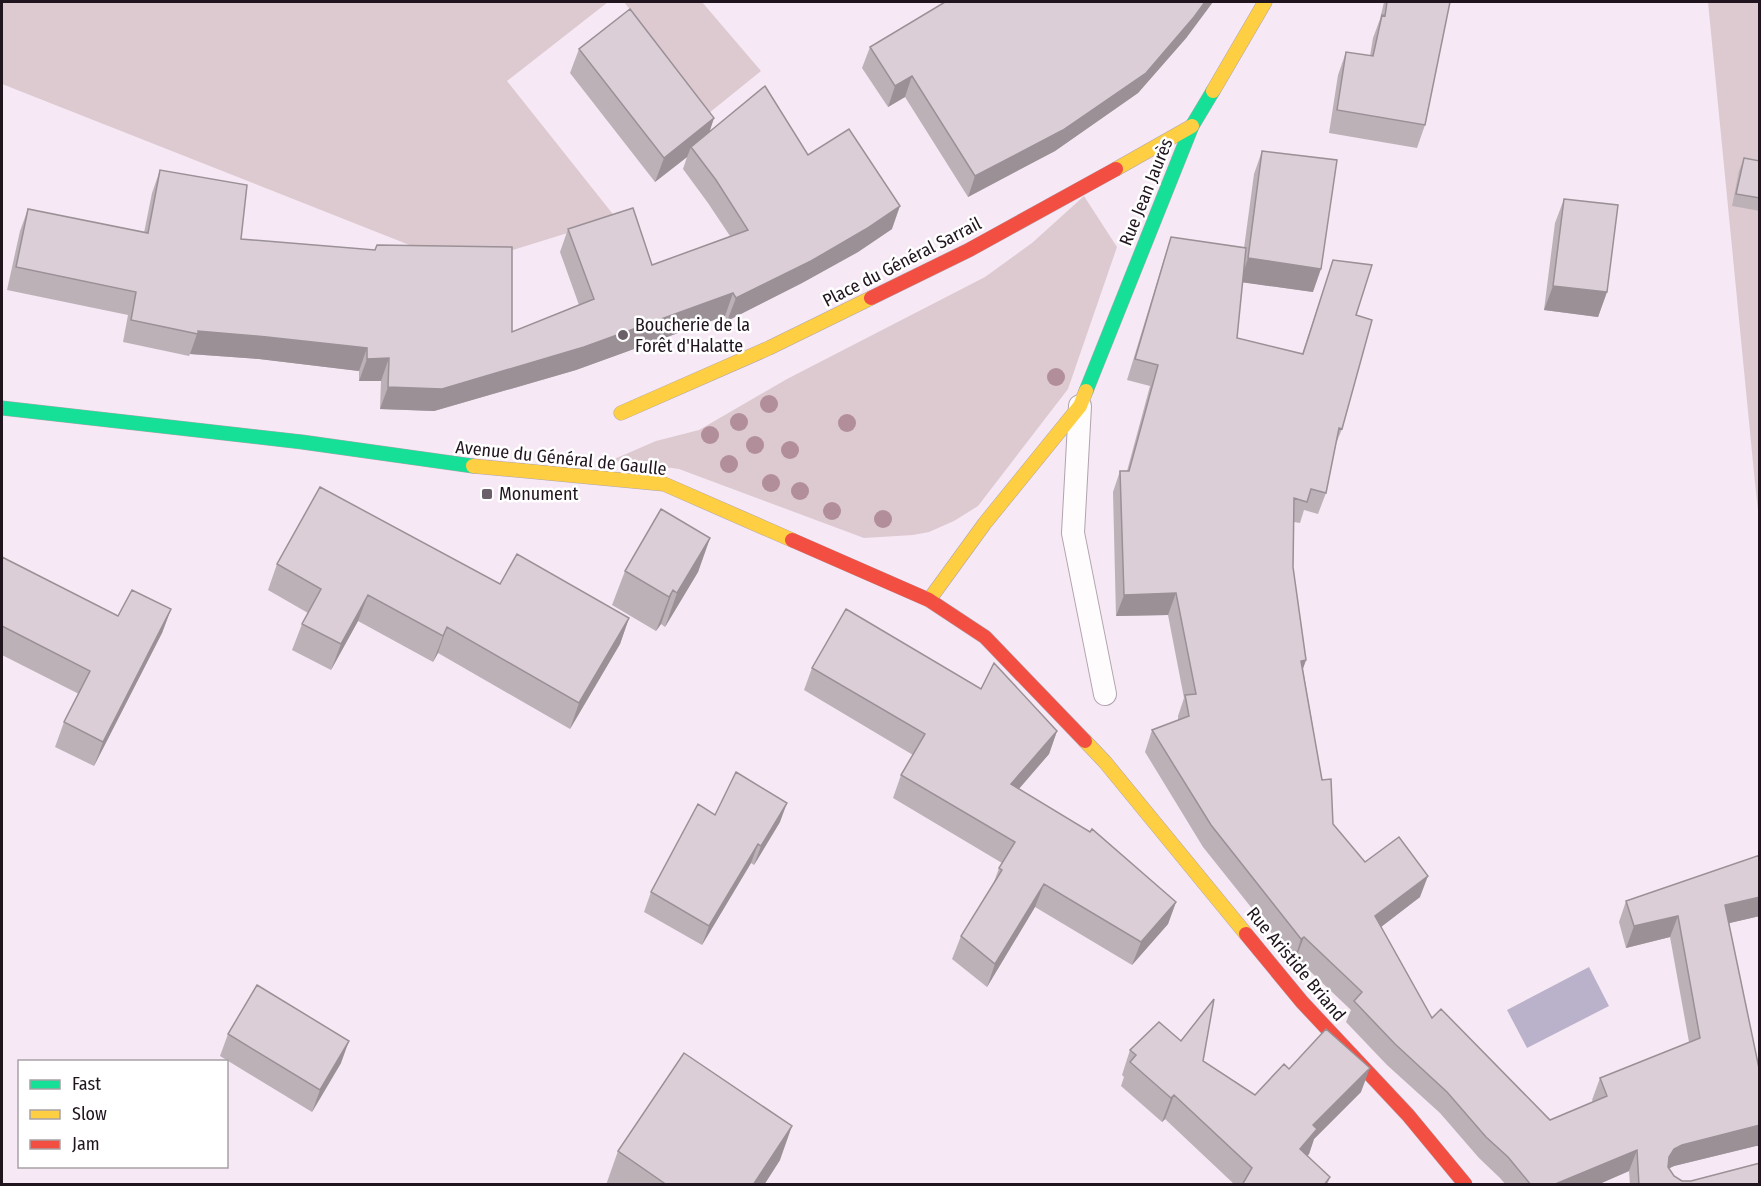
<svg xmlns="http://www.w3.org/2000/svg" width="1761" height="1186" viewBox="0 0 1761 1186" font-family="'Fira Sans Condensed',sans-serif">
<rect width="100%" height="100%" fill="#f6e8f4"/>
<!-- green -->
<path fill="#ddcad1" d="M2 2H608L507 81 616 218 506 252 412 246 2 84Z
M624 2H702L761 71 709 113Z
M1708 2H1759V519L1755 483Z
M1084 196 1117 247 1068 389 978 506 954 521 929 532 913 535 864 538 679 469 612 460 656 441 699 430 787 379 985 277 1032 243Z"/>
<!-- water -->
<path fill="#bab2ca" d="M1589 967 1609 1006 1527 1048 1507 1010Z"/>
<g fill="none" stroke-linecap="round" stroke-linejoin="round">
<!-- lane casing -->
<g stroke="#b0a4ae" stroke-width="24">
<path id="lane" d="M1080 406 1073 533 1105 694"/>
</g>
<!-- fast casing -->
<g stroke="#b0a4ae" stroke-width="15">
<path id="fast" d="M1086 391 1192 126 1213 91
M2 408 302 442 473 466"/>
</g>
<!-- slow casing -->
<g stroke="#b0a4ae" stroke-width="15">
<path id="slow" d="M1213 91 1265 2
M1116 169 1192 126
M621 413 769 348 871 298
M473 466 664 484 792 540
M929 600 985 523 1080 406 1086 391
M1085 741 1105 762 1246 934"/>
</g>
<!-- jam casing -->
<g stroke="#b0a4ae" stroke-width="15">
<path id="jam" d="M871 298 969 250 1116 169
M792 540 929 600 985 637 1085 741
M1246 934 1302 1002 1408 1115 1465 1184"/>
</g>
<!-- lane -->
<use href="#lane" stroke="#fefcfd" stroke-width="22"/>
<!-- fast -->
<use href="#fast" stroke="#16e098" stroke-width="14"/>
<!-- slow -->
<use href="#slow" stroke="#ffcf43" stroke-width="14"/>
<!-- jam -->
<use href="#jam" stroke="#f24e42" stroke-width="14"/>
</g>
<!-- trees -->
<g fill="#b18e99">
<circle cx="1056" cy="377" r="9"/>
<circle cx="769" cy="404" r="9"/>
<circle cx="739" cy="422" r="9"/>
<circle cx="847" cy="423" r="9"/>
<circle cx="710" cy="435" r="9"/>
<circle cx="755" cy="445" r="9"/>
<circle cx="790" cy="450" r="9"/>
<circle cx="729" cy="464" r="9"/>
<circle cx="771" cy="483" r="9"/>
<circle cx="800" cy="491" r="9"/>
<circle cx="832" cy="511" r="9"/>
<circle cx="883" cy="519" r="9"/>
</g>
<!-- wall -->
<path fill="#bdb1b8" d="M1384 2H1450L1425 125 1417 148 1329 133 1338 75 1346 52 1370 56 1373 38 1380 19Z
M1187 37 1138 93 1055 151 968 197 905 97 888 107 862 68 870 47Z
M579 49 710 131 808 155 892 229 858 252 802 283 727 321 725 316 576 370 434 411 380 409 381 381H359V371L259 359 190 354 189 356 123 342 128 315 7 290 20 231 28 209 144 233 152 193 160 170 241 239 512 332 579 305 560 252 568 229 652 265 730 236 708 203 683 169 687 157 655 182 570 73Z
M1262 151 1313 292 1242 282 1237 338 1302 354 1333 260 1356 315 1342 429 1335 446 1326 493 1318 514 1304 510 1300 523 1294 522 1293 567 1306 660 1303 669 1322 780 1333 824 1365 862 1420 897 1381 927 1432 1018 1550 1120 1593 1102 1592 1100 1600 1078 1689 1042 1670 937 1626 948 1619 922 1626 901 1760 855V916L1729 923 1756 1146 1674 1166 1669 1168 1674 1176 1682 1181 1760 1185H1630L1629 1171 1597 1185H1506L1500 1178 1479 1158 1440 1113 1387 1065 1346 1022 1351 1010 1296 958 1294 961 1203 847 1145 752 1152 730 1178 720V716L1184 698 1168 615 1116 616 1113 492 1120 471H1127L1150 386 1127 380 1164 259 1171 237 1244 248 1254 174Z
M1744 158 1760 161V211L1732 206 1739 171Z
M1564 199 1607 292 1598 317 1544 310 1555 223Z
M710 538 698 572 665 627 661 624 656 631 612 605 625 571Z
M2 557 118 616 171 609 162 633 94 766 55 747 64 722 79 694 2 655Z
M277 564 500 584 629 618 620 644 570 729 438 653 433 662 358 621 331 670 292 650 302 624 308 613 268 590Z
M812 668 981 689 1057 731 1049 754 1019 789 1176 902 1168 924 1132 965 1035 907 987 987 952 959 961 936 993 885 999 868 1002 863 893 798 901 775 913 755 804 690Z
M715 815 780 822 754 865 751 863 702 945 644 912 651 892Z
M228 1034 341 1063 312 1112 220 1056Z
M1130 1050 1203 1061 1255 1095 1289 1069 1361 1092 1314 1139 1309 1154 1307 1156 1330 1177 1327 1185H1235L1165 1119 1162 1122 1121 1086 1124 1077 1122 1075Z
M618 1151 780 1160 764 1185H606Z"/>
<!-- shaded-wall -->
<path fill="#9a9096" d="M1205 2H1213L1187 37 1138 93 1055 151 968 197 975 176Z
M912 76 905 97 888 107 895 86Z
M714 118 706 143 691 147 687 157 655 182 664 158Z
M900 206 892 229 858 252 802 283 727 321 736 298Z
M1248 258 1321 269 1313 292 1240 282Z
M1553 286 1607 292 1598 317 1544 310Z
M733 293 725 316 576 370 434 411 380 409 388 387Z
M198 331 267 337 367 348 359 371 259 359 190 354Z
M389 358 381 381H359L367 359Z
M710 538 698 572 665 627 677 593Z
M673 590 661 624 656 631 669 597Z
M1176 593 1168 615 1116 616 1124 595Z
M368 595 358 621 331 670 341 644Z
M171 609 162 633 94 766 103 742Z
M629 618 620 644 570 729 579 703Z
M447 627 438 653 433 662 443 636Z
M1306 660 1298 682 1301 661Z
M1057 731 1049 754 1003 807 1011 784Z
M787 803 780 822 754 865 761 846Z
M758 844 751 863 702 945 709 926Z
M1428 876 1420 897 1368 937 1375 916Z
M1044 884 1035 907 987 987 995 964Z
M1760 897V916L1717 926 1725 905Z
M1176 902 1168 924 1132 965 1141 942Z
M1678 916 1670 937 1626 948 1634 926Z
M1304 937 1296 958 1294 961 1301 939Z
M349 1041 341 1063 312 1112 320 1090Z
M1370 1068 1361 1092 1314 1139 1309 1154 1291 1174 1300 1149 1313 1125Z
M1174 1095 1165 1119 1162 1122 1171 1098Z
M1760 1125V1146H1756L1674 1166 1666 1170 1669 1157 1674 1149 1682 1145Z
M792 1126 780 1160 764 1185H753Z
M1637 1150 1629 1171 1597 1185H1553Z"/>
<!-- building -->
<path fill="#dcced6" stroke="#9a9096" stroke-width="1.5" d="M945 2H1205L1194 17 1146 73 1063 130 975 176 912 76 895 86 870 47Z
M1387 2H1450L1425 125 1337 110 1346 52 1373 56 1382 15 1385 16Z
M630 9 714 118 664 158 579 49Z
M765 86 808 155 849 129 900 206 866 229 811 261 736 298 733 293 584 347 442 389 388 387 389 358 367 359V348L267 337 198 331V334L131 320 136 292 16 267 28 209 148 233 160 170 247 185 241 239 375 250 377 245 512 247V332L594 299 568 229 633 208 652 265 748 230 716 180 691 147Z
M1262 151 1337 160 1321 269 1248 258Z
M1744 158 1760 161V198L1736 194Z
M1564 199 1618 205 1607 292 1553 286Z
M1171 237 1246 248 1237 338 1303 354 1333 260 1372 265 1356 315 1372 320 1342 429 1339 428 1326 493 1311 489 1307 502 1294 498 1293 567 1306 660 1301 661 1322 780 1331 779 1333 824 1365 862 1399 837 1428 876 1375 916 1432 1018 1441 1009 1550 1120 1607 1096 1600 1078 1700 1038 1678 916 1634 926 1626 901 1760 855V897L1725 905 1760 1073V1125L1682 1145 1674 1149 1669 1157 1668 1167 1674 1176 1682 1181H1691L1760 1163V1185H1639L1637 1150 1553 1185H1531L1508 1157 1486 1137 1447 1092 1395 1044 1354 1001 1362 992 1304 937 1301 939 1211 825 1152 730 1189 716 1185 695 1196 694 1176 593 1124 595 1120 471H1129L1158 365 1135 359Z
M320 487 500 584 517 554 629 618 579 703 447 627 443 636 368 595 341 644 302 624 321 589 277 564Z
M661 509 710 538 677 593 673 590 669 597 625 571Z
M2 557 118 616 132 590 171 609 103 742 64 722 90 671 2 626Z
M846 609 981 689 994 663 1057 731 1011 784 1090 832 1092 829 1176 902 1141 942 1044 884 995 964 961 936 1002 870 999 868 1015 842 901 775 925 734 812 668Z
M736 772 787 803 761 846 758 844 709 926 651 892 698 804 715 815Z
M257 985 349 1041 320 1090 228 1034Z
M1214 999 1203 1061 1255 1095 1284 1064 1289 1069 1326 1029 1370 1068 1313 1125 1317 1129 1300 1149 1330 1177 1324 1185H1242L1252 1168 1174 1095 1171 1098 1130 1062 1136 1055 1130 1050 1159 1022 1181 1041Z
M684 1053 792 1126 753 1185H667L618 1151Z"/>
<!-- markers -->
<g fill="#6b5f69" stroke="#fff" stroke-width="2">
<circle cx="623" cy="335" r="6"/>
<rect x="481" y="488" width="12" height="12" rx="3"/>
</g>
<g text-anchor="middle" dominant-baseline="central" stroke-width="5" stroke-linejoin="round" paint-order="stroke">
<!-- street labels -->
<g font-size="18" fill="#20151e" stroke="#fff">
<text transform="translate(1146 192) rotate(-68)">Rue Jean Jaurès</text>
<text transform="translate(902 262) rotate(-27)">Place du Général Sarrail</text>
<text transform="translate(561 458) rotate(6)">Avenue du Général de Gaulle</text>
<text transform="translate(1296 964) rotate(50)">Rue Aristide Briand</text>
</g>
<!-- poi labels -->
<g font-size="18" fill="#20151e" stroke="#fff" text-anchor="start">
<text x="635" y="325">Boucherie de la<tspan x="635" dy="21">Forêt d'Halatte</tspan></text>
<text x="499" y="494">Monument</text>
</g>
</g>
<!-- border -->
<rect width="1761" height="1186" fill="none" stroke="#20151e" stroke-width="6"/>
<!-- legend -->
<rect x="18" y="1060" width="210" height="108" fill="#ffffff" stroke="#a6a1a5" stroke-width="1.5"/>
<rect x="30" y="1080" width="30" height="9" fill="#16e098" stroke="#a6a1a5" stroke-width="1.5"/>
<text x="72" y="1090" font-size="18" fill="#20151e">Fast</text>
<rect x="30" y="1110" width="30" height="9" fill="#ffcf43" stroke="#a6a1a5" stroke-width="1.5"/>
<text x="72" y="1120" font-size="18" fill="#20151e">Slow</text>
<rect x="30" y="1140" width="30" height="9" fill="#f24e42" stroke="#a6a1a5" stroke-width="1.5"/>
<text x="72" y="1150" font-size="18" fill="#20151e">Jam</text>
</svg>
